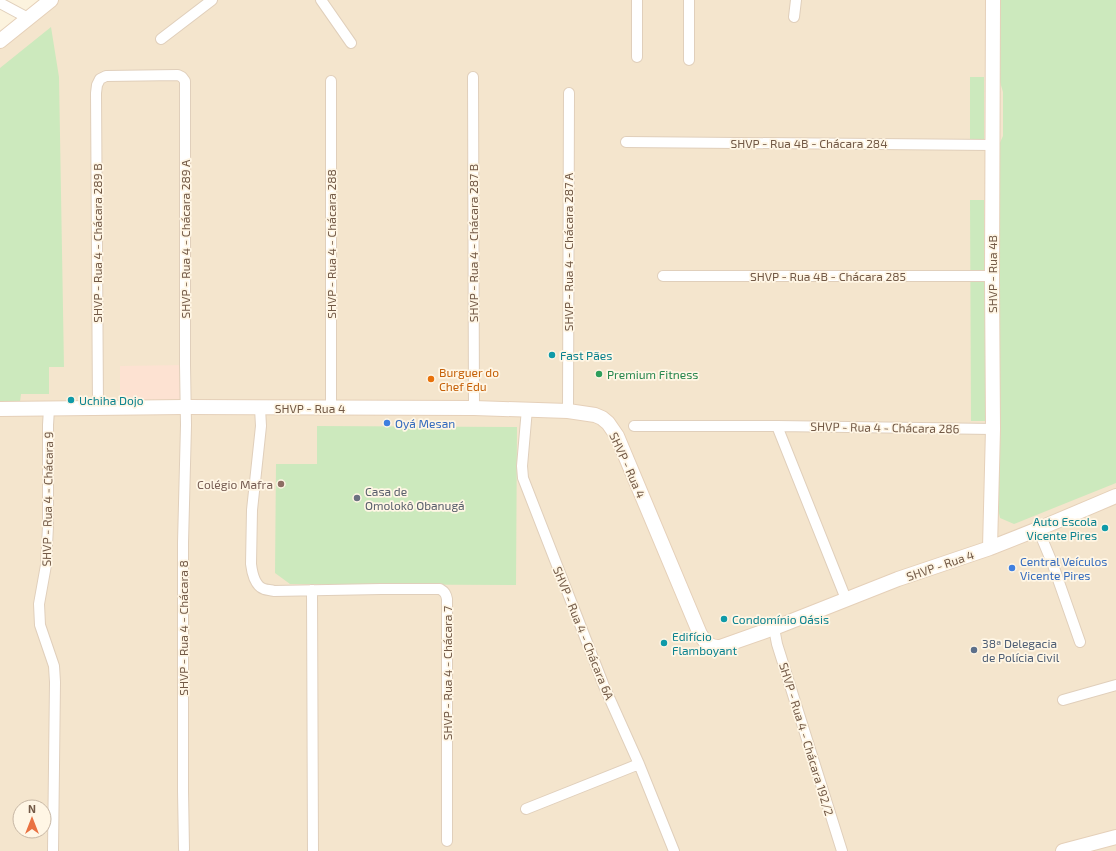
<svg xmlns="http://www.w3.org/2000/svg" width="1116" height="851" viewBox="0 0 1116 851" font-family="'Exo 2',sans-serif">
<rect width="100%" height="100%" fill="#fcf3de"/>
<!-- residential -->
<path fill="#f4e5cd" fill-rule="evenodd" d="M59 0H1116V851H0V47ZM20 807H44V831H20Z"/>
<!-- commercial -->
<path fill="#fde2d2" d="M185 365V407L120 408V366Z"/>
<!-- green -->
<path fill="#cce9bd" d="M997 0H1116V483L1014 524 1000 518 998 508 997 149 1003 136V92L998 75Z
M51 27 59 77 64 367H49V394H21L20 402H0V68Z
M970 77H984V144H970Z
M970 200H984L986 421H971Z
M317 426 517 427 516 585 290 584 275 573 276 464H317Z"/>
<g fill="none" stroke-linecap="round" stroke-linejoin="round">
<!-- street casing -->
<g stroke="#e0cfbb" stroke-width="12">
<path id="street" d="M321 0 351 43
M637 0V57
M689 0V60
M0 3 28 18
M794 17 796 0
M161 39 212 0
M473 77 474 408
M626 142 992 145
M663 276H985L992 278
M98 408 96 93 97 85 100 79 106 76 178 75 182 77 185 81V365L186 425 183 543V791L184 849
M260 408 261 426 252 510 251 564C252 572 255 586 264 589 267 590 271 590 274 591L381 589H440C445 592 446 594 447 599V841
M331 408V81
M49 409 48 425V526L46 565 39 604 40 625 54 666 55 682 53 851
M527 409 522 466 523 478 604 686 639 764 674 851
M568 411 569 93
M634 426H777L993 429
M777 426 846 599
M1038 529 1053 565 1080 642
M312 590 313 851
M774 628 777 644 842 851
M1063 700 1116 685
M526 809 639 764"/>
</g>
<!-- secondary casing -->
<g stroke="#e5d0b9" stroke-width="16">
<path id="secondary" d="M0 41 51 0
M0 409 185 407 474 408 568 411 595 415 602 418 608 423 617 436 700 634C705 642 710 648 720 647L774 628 898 579 990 548 1038 529 1116 496
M990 548 993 429 992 278 993 0
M1063 851 1116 837"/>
</g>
<!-- street -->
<use href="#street" stroke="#fff" stroke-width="10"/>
<!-- secondary -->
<use href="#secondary" stroke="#fff" stroke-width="14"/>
</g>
<!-- markers -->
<g fill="#0f9aa8" stroke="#fff6e5" stroke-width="1.5">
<circle cx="552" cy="355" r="4"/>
<circle cx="71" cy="400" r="4"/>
<circle cx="1105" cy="528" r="4"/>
<circle cx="724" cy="619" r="4"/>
<circle cx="664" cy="643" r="4"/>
</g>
<circle fill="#2e9e5b" stroke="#fff6e5" stroke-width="1.5" cx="599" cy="374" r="4"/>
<circle fill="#e8710a" stroke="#fff6e5" stroke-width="1.5" cx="431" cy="379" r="4"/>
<g fill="#3f7fe0" stroke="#fff6e5" stroke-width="1.5">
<circle cx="387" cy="423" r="4"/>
<circle cx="1012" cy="568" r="4"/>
</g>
<circle fill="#8d6e63" stroke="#fff6e5" stroke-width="1.5" cx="281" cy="484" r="4"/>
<circle fill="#6b7280" stroke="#fff6e5" stroke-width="1.5" cx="357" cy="498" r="4"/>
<circle fill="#5c6f8a" stroke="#fff6e5" stroke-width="1.5" cx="974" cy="650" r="4"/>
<g text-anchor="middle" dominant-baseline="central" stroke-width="3.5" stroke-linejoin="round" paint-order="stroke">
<!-- street labels -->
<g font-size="12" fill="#725946" stroke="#fff6e5">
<text x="809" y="143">SHVP - Rua 4B - Chácara 284</text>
<text transform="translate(185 239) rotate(-90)">SHVP - Rua 4 - Chácara 289 A</text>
<text transform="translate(97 243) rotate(-90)">SHVP - Rua 4 - Chácara 289 B</text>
<text transform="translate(473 243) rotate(-90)">SHVP - Rua 4 - Chácara 287 B</text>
<text transform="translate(331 244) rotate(-90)">SHVP - Rua 4 - Chácara 288</text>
<text transform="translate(568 252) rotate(-90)">SHVP - Rua 4 - Chácara 287 A</text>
<text transform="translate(992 274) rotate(-90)">SHVP - Rua 4B</text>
<text x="828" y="276">SHVP - Rua 4B - Chácara 285</text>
<text x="310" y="408">SHVP - Rua 4</text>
<text transform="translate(885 427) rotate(1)">SHVP - Rua 4 - Chácara 286</text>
<text transform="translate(628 465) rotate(66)">SHVP - Rua 4</text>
<text transform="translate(47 499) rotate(-89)">SHVP - Rua 4 - Chácara 9</text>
<text transform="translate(940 565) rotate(-19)">SHVP - Rua 4</text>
<text transform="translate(183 628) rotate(-90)">SHVP - Rua 4 - Chácara 8</text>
<text transform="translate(584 633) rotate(68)">SHVP - Rua 4 - Chácara 6A</text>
<text transform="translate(447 673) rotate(-90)">SHVP - Rua 4 - Chácara 7</text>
<text transform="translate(807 739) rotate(73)">SHVP - Rua 4 - Chácara 192/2</text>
</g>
<!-- culture labels -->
<g font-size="12" fill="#0d838f" stroke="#fff6e5" text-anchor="start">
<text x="560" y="355">Fast Pães</text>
<text x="79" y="400">Uchiha Dojo</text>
<text x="1097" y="521" text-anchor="end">Auto Escola<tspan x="1097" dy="14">Vicente Pires</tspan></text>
<text x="732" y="619">Condomínio Oásis</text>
<text x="672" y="636">Edifício<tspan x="672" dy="14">Flamboyant</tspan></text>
</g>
<!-- food labels -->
<g font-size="12" fill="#c56008" stroke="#fff6e5" text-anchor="start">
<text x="439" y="372">Burguer do<tspan x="439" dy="14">Chef Edu</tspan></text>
</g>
<!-- leisure labels -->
<g font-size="12" fill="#27864d" stroke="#fff6e5" text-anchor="start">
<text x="607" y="374">Premium Fitness</text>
</g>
<!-- shop labels -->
<g font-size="12" fill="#366cbe" stroke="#fff6e5" text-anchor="start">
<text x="395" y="423">Oyá Mesan</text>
<text x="1020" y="561">Central Veículos<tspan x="1020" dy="14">Vicente Pires</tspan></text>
</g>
<!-- education labels -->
<g font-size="12" fill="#785e54" stroke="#fff6e5" text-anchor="end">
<text x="273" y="484">Colégio Mafra</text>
</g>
<!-- worship labels -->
<g font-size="12" fill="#5b616d" stroke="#fff6e5" text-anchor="start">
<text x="365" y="491">Casa de<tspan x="365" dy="14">Omolokô Obanugá</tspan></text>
</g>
<!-- service labels -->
<g font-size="12" fill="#4e5e75" stroke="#fff6e5" text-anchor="start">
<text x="982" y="643">38ª Delegacia<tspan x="982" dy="14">de Polícia Civil</tspan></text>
</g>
</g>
<!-- north arrow -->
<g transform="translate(32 819)"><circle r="19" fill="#fff6e5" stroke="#c7b7a5"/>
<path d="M0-3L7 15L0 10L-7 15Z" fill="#e97141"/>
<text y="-6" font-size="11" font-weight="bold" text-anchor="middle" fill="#725946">N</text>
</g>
</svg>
